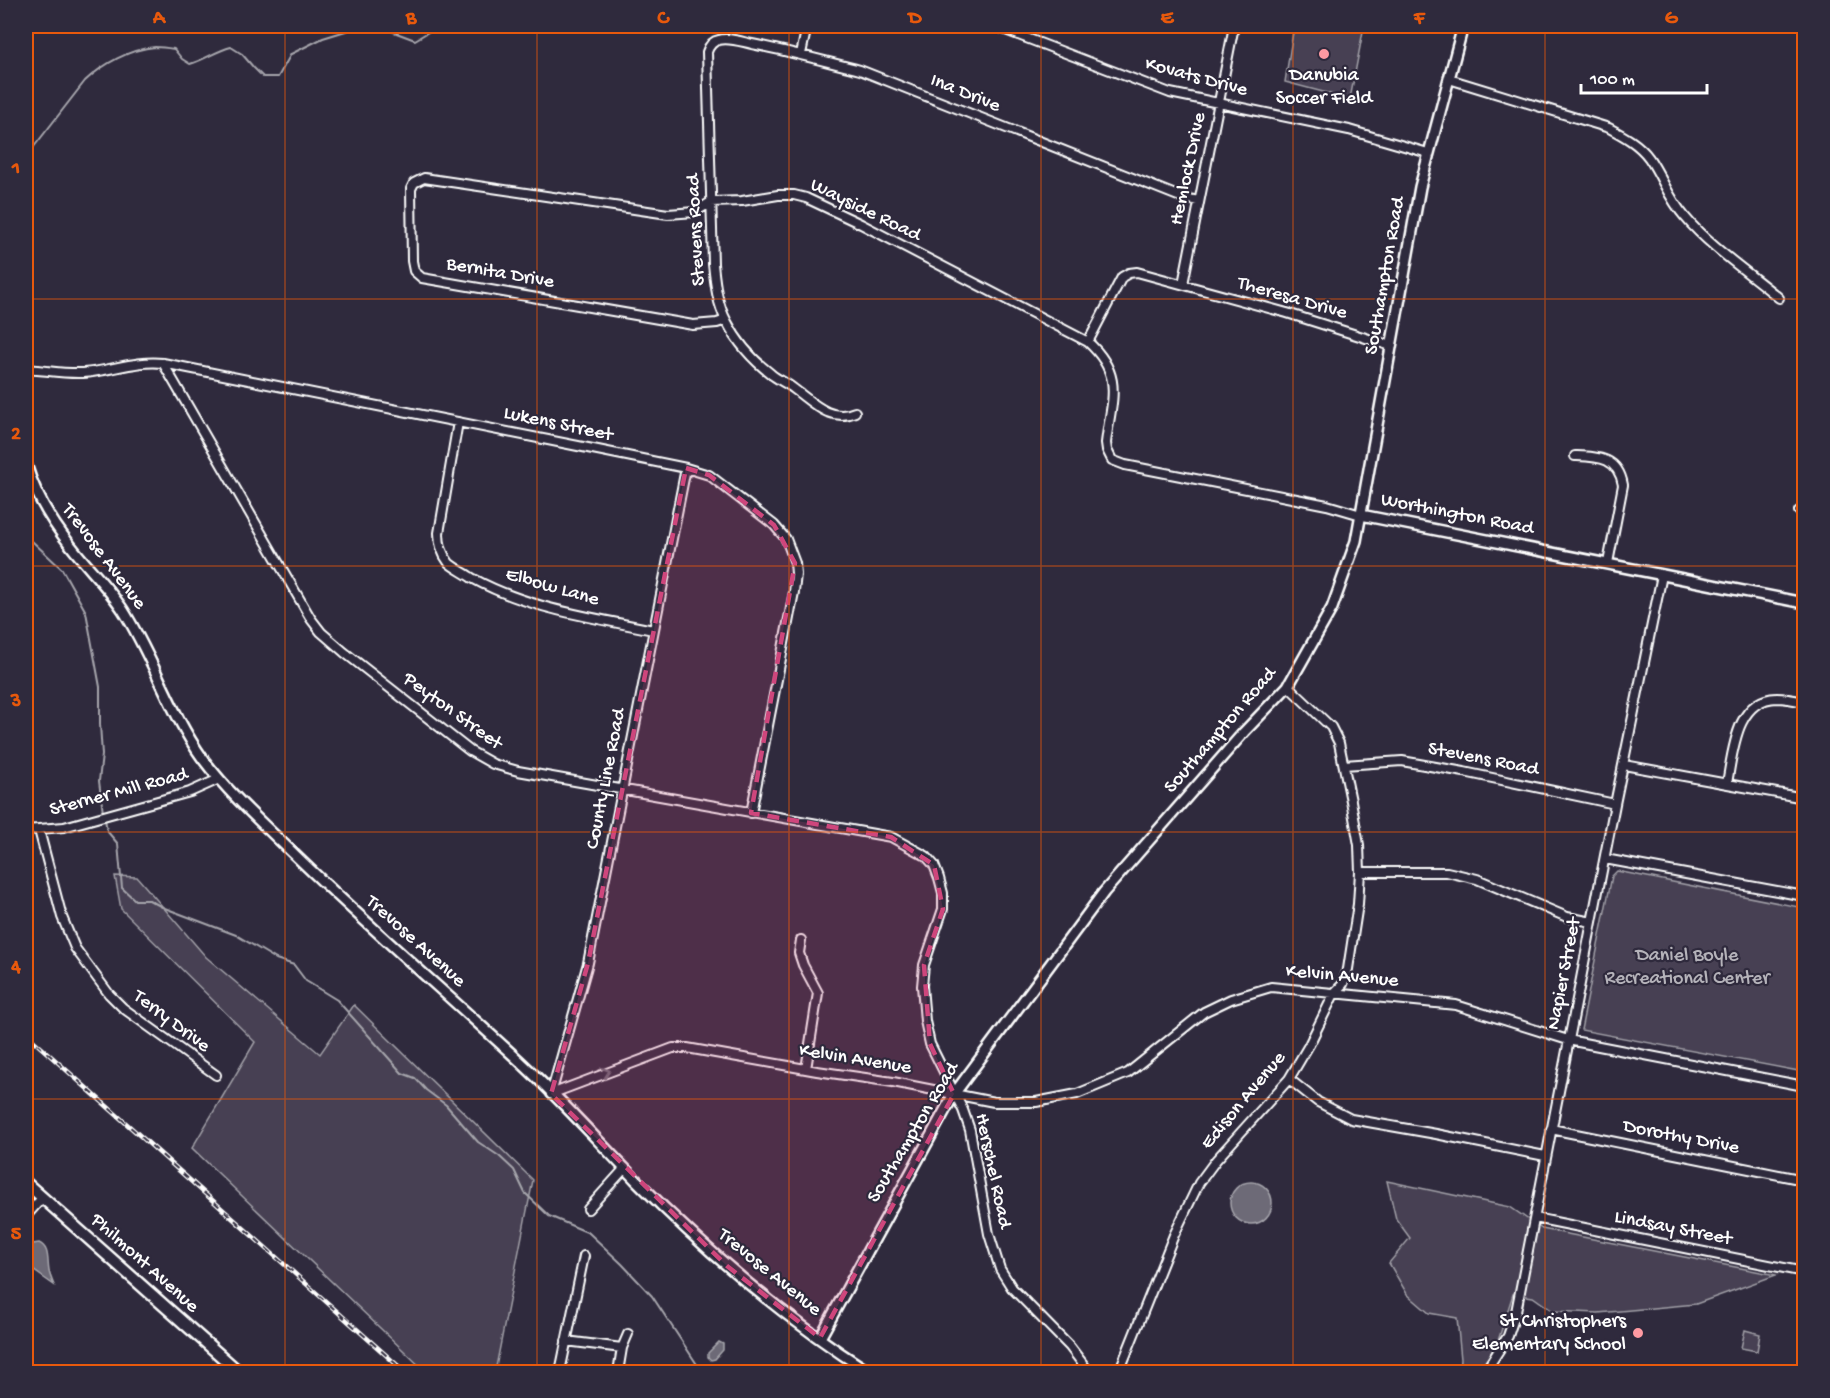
<svg xmlns="http://www.w3.org/2000/svg" width="1830" height="1398" viewBox="0 0 1830 1398" font-family="'Gochi Hand',sans-serif">
<rect width="100%" height="100%" fill="#2f2a3d"/>
<filter id="ink" filterUnits="userSpaceOnUse"><feTurbulence type="fractalNoise" baseFrequency=".0167" numOctaves="2"/><feDisplacementMap in="SourceGraphic" scale="12" xChannelSelector="R" yChannelSelector="G"/><feConvolveMatrix kernelMatrix="1 2 1 2 8 2 1 2 1" color-interpolation-filters="sRGB"/></filter>
<g filter="url(#ink)">
<!-- green -->
<path fill="#464152" stroke="#a2a0a8" stroke-width="1.5" d="M1294 26H1364L1350 99 1285 82Z
M1617 871 1804 908V1072L1581 1030 1612 876Z
M115 876 137 877 206 957 320 1054 354 1005 533 1180 495 1372H426L192 1148 255 1042 121 909Z
M1387 1181 1510 1207 1542 1229 1776 1275 1696 1304 1598 1313 1553 1311 1533 1297 1513 1294 1497 1344 1478 1372H1460L1461 1359 1457 1318 1429 1313 1407 1294 1389 1263 1410 1238 1396 1219Z
M1745 1330 1760 1334 1757 1351 1741 1348Z"/>
<!-- water -->
<path fill="#6d6a77" stroke="#a7a6ad" stroke-width="1.5" d="M1230 1203a21 21 0 1 1 42 0a21 21 0 1 1-42 0Z
M39 1243C50 1248 47 1260 49 1271 50 1276 52 1280 54 1285L26 1265V1249L33 1244Z
M719 1342 723 1344V1350L715 1359 711 1360 708 1357V1353Z"/>
<g fill="none" stroke-linecap="round" stroke-linejoin="round">
<!-- stream -->
<path stroke="#a7a6ad" stroke-width="2" d="M378 26 415 40 430 31 432 26
M26 157 85 81C103 64 130 49 155 47 161 47 168 48 174 49L182 59 190 64C204 60 216 51 231 47L242 54 254 68 263 77H278L291 54 323 38 362 26
M26 539 33 542 62 569 86 612 100 687V724L102 755 99 781 103 813
M105 819 107 831 118 844 122 888 135 900H149L162 907 236 935 276 959 294 965 306 981 337 1000 402 1073 415 1078 426 1090 446 1105 478 1142 499 1156 514 1170 525 1193 549 1216 589 1233 622 1264 652 1296 702 1372"/>
<!-- minor casing -->
<g stroke="#fff" stroke-width="12">
<path id="minor" d="M995 26 1170 93 1349 130 1428 153
M801 54 807 26
M1449 79 1609 128C1624 136 1639 144 1649 158 1662 177 1669 199 1685 217 1709 246 1749 273 1779 298
M1183 284 1234 26
M726 320 717 323 693 325 422 278 414 271 412 261 411 189 414 183 424 178 668 214 695 212 711 202 742 201 778 195H794L806 198 861 224 1088 342C1125 376 1111 400 1106 443L1107 450 1112 460 1125 465 1327 505 1361 515
M1088 342 1122 277 1129 273 1137 272 1287 313 1391 346
M163 363 311 619 321 632 344 652 470 751 493 764 518 771 891 837 926 856 934 865 939 878 943 893V909L924 965 922 986 925 1021 930 1044 963 1110 970 1130 989 1234 1000 1269 1012 1288 1070 1347 1089 1372
M26 369C44 370 64 374 83 373 111 371 135 360 163 363L578 446 686 468 709 475 774 525 786 539 795 563 796 574 794 592 751 813
M855 412C831 423 812 402 794 389 787 383 778 380 771 374 753 360 737 342 727 322 717 304 715 283 713 264L707 52C709 46 713 41 719 40 729 37 742 42 752 44 788 51 824 61 860 70L1183 198 1199 201
M458 422 439 533C439 544 442 554 449 563 456 569 465 573 472 578 528 609 591 617 653 630
M1575 456C1599 457 1618 457 1623 485L1608 563
M1799 511 1804 512
M1344 765 1402 761 1464 772 1615 804
M1624 765 1804 798
M1727 783C1733 754 1735 699 1777 698 1786 698 1795 700 1804 702
M26 830 64 827 190 792 219 779
M39 830 62 917 75 948 109 994 123 1008 216 1075
M1605 859 1804 896
M1360 872H1447L1477 879 1567 917 1592 922
M801 940 799 953 803 965 818 993 806 1069
M1289 1079 1318 1102 1351 1119 1436 1134 1545 1156
M551 1094 673 1048H687L817 1071 893 1082 994 1102H1036L1077 1094 1128 1073 1204 1012 1231 999 1271 987 1456 1005 1568 1040 1804 1086
M551 1094 588 963 686 468
M1551 1129 1804 1180
M588 1209 625 1168
M26 1216 42 1198
M1535 1218 1804 1272
M566 1341 622 1348
M560 1372 584 1256
M618 1372 622 1348 628 1334
M1119 1372 1174 1235 1199 1183 1216 1160 1289 1079 1309 1045 1335 992 1343 984 1348 969 1358 904 1360 872 1359 845 1351 801 1339 743 1331 727 1288 686
M1485 1372 1508 1336 1516 1312 1615 804 1662 575"/>
</g>
<!-- tertiary casing -->
<g stroke="#fff" stroke-width="14">
<path id="tertiary" d="M26 464C35 495 51 521 71 546 88 568 108 587 123 610 153 657 170 713 203 759 230 795 263 824 295 855 365 923 440 988 513 1055 556 1094 595 1138 636 1180 707 1252 784 1318 869 1372
M1361 515 1804 603
M820 1338 954 1094 1104 892 1244 732 1288 686 1332 608 1356 541 1420 187 1463 26"/>
</g>
<!-- secondary casing -->
<g stroke="#fff" stroke-width="15">
<path id="secondary" d="M26 1183 239 1372"/>
</g>
<!-- minor -->
<use href="#minor" stroke="#2f2a3d" stroke-width="8"/>
<!-- tertiary -->
<use href="#tertiary" stroke="#2f2a3d" stroke-width="9"/>
<!-- secondary -->
<use href="#secondary" stroke="#2f2a3d" stroke-width="10"/>
<!-- rail casing -->
<g stroke="#fff" stroke-width="4.5">
<path id="rail" d="M26 1034 405 1372"/>
</g>
<!-- rail -->
<use href="#rail" stroke="#2f2a3d" stroke-width="2" stroke-dasharray="7" stroke-linecap="butt"/>
</g>
<!-- one-way arrows -->
<defs><path id="oneway-chevron" d="M-2-3.5L2.5 0L-2 3.5" fill="none" stroke-width="1.6" stroke-linecap="round" stroke-linejoin="round" transform="scale(1.5)"/></defs>
<use stroke="#6d6a77" href="#oneway-chevron" transform="translate(606 1072) rotate(-20)"/>
</g>
<!-- marked area -->
<path fill="#ce467c" fill-opacity="0.2" stroke="#ce467c" stroke-width="4.5" stroke-dasharray="12 8" stroke-linejoin="round" d="M686 468 709 475 774 525 795 563 751 813 891 837 934 865 943 909 924 965 930 1044 954 1094 820 1338 727 1266 551 1094 588 963Z"/>
<!-- grid -->
<path fill="none" stroke="#e8590c" stroke-width="1.5" stroke-opacity="0.55" d="M285 26V1372M537 26V1372M789 26V1372M1041 26V1372M1293 26V1372M1545 26V1372M26 299H1804M26 566H1804M26 832H1804M26 1099H1804"/>
<!-- markers -->
<g fill="#ff9aa2" stroke="#2f2a3d" stroke-width="2">
<circle cx="1324" cy="54" r="6"/>
<circle cx="1638" cy="1333" r="6"/>
</g>
<g text-anchor="middle" dominant-baseline="central" stroke-width="4.5" stroke-linejoin="round" paint-order="stroke">
<!-- poi labels -->
<g font-size="20" fill="#fff" stroke="#2f2a3d">
<text x="1324" y="76">Danubia<tspan x="1324" dy="23">Soccer Field</tspan></text>
<text x="1626" y="1322" text-anchor="end">St Christophers<tspan x="1626" dy="23">Elementary School</tspan></text>
</g>
<!-- street labels -->
<g font-size="20" fill="#fff" stroke="#2f2a3d">
<text transform="translate(1196 78) rotate(15)">Kovats Drive</text>
<text transform="translate(965 94) rotate(22)">Ina Drive</text>
<text transform="translate(1189 169) rotate(-78)">Hemlock Drive</text>
<text transform="translate(865 211) rotate(26)">Wayside Road</text>
<text transform="translate(697 230) rotate(-93)">Stevens Road</text>
<text transform="translate(500 274) rotate(10)">Bernita Drive</text>
<text transform="translate(1386 276) rotate(-80)">Southampton Road</text>
<text transform="translate(1292 299) rotate(16)">Theresa Drive</text>
<text transform="translate(558 425) rotate(12)">Lukens Street</text>
<text transform="translate(1457 515) rotate(11)">Worthington Road</text>
<text transform="translate(103 557) rotate(53)">Trevose Avenue</text>
<text transform="translate(552 588) rotate(16)">Elbow Lane</text>
<text transform="translate(452 712) rotate(36)">Peyton Street</text>
<text transform="translate(1221 731) rotate(-49)">Southampton Road</text>
<text transform="translate(1483 760) rotate(11)">Stevens Road</text>
<text transform="translate(607 779) rotate(-79)">County Line Road</text>
<text transform="translate(119 793) rotate(-15)">Sterner Mill Road</text>
<text transform="translate(415 942) rotate(42)">Trevose Avenue</text>
<text transform="translate(1565 974) rotate(-79)">Napier Street</text>
<text transform="translate(1342 977) rotate(5)">Kelvin Avenue</text>
<text transform="translate(171 1022) rotate(37)">Terry Drive</text>
<text transform="translate(855 1060) rotate(9)">Kelvin Avenue</text>
<text transform="translate(1244 1101) rotate(-50)">Edison Avenue</text>
<text transform="translate(914 1133) rotate(-59)">Southampton Road</text>
<text transform="translate(1681 1138) rotate(11)">Dorothy Drive</text>
<text transform="translate(992 1171) rotate(78)">Herschel Road</text>
<text transform="translate(1673 1229) rotate(11)">Lindsay Street</text>
<text transform="translate(144 1264) rotate(42)">Philmont Avenue</text>
<text transform="translate(769 1273) rotate(39)">Trevose Avenue</text>
</g>
<!-- park labels -->
<g font-size="20" fill="#b5b3ba" stroke="#2f2a3d">
<text x="1687" y="956">Daniel Boyle<tspan x="1687" dy="23">Recreational Center</tspan></text>
</g>
</g>
<!-- margin -->
<rect width="1830" height="1398" fill="none" stroke="#2f2a3d" stroke-width="66"/>
<!-- scale -->
<path d="M1581 84v9h126v-9" fill="none" stroke="#ffffff" stroke-width="3"/>
<text x="1590" y="84" font-size="18" fill="#ffffff" stroke="#2f2a3d" stroke-width="4.5" paint-order="stroke">100 m</text>
<rect x="33" y="33" width="1764" height="1332" fill="none" stroke="#e8590c" stroke-width="2"/>
<g font-size="20" text-anchor="middle" font-weight="bold" fill="#e8590c">
<text x="159" y="23">A</text>
<text x="411" y="23">B</text>
<text x="663" y="23">C</text>
<text x="915" y="23">D</text>
<text x="1167" y="23">E</text>
<text x="1419" y="23">F</text>
<text x="1671" y="23">G</text>
<text x="16" y="173">1</text>
<text x="16" y="439">2</text>
<text x="16" y="706">3</text>
<text x="16" y="972">4</text>
<text x="16" y="1239">5</text>
</g>
</svg>
